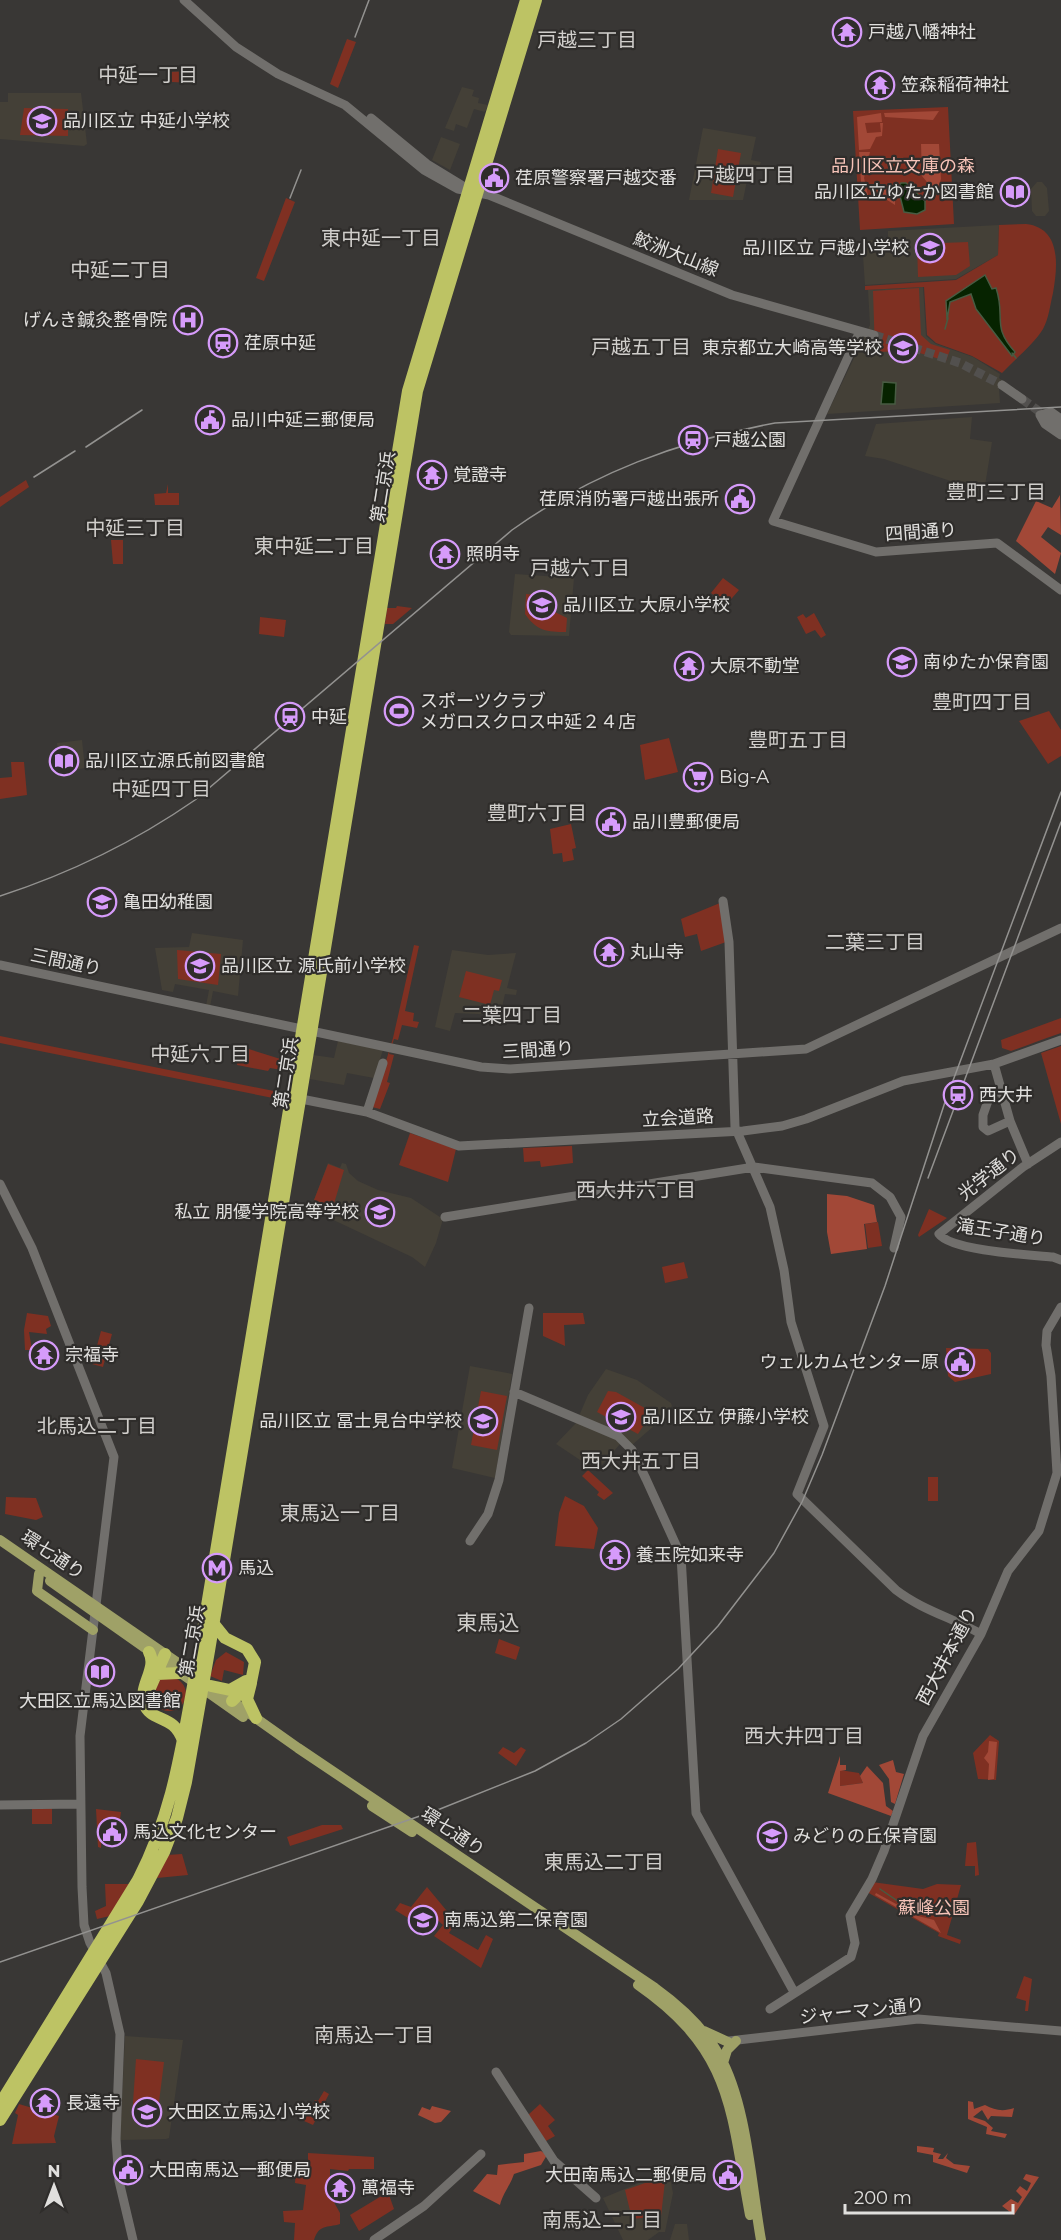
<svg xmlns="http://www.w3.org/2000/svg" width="1061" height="2240" viewBox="0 0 1061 2240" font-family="Montserrat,'Noto Sans JP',sans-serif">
<rect width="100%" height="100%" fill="#393735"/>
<!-- built -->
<path fill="#444037" d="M462 87 474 90 472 96 479 98 478 103 488 105 485 112 474 109 467 128 456 124 454 131 445 128Z
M8 93H81L87 144 84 146 0 139V102H8Z
M703 128 756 137 751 160 761 162 759 167 750 166 743 200H689Z
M441 137 460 144 450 170 432 160Z
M1037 182H1042L1047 188 1049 211 1045 216H1036L1032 211 1031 189Z
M999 225 998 255 956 279 865 285 862 241 888 239V231Z
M923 287 926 336 936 344 973 357 1000 374 999 378 1004 382 999 389 1000 403 827 414 870 325 868 290Z
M972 417 970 439 992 442 984 492 884 459 865 456 876 424Z
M515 574 574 578 569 636 511 635 509 632Z
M82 740 85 768 60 772 57 743Z
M192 933 243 940 238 996 213 991 210 1007 206 1006 209 990 175 984 173 992 162 990 155 948 189 947Z
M452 950 488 955 516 953 507 988 517 990 516 995 505 994 500 1015 455 1013 450 1031 435 1027Z
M338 1041 383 1050 374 1078 347 1073 344 1085 310 1079 313 1055 334 1058Z
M328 1163 340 1168 342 1163 346 1164 349 1173 358 1181 378 1190 411 1198 443 1219 436 1243 425 1267 412 1257 325 1216 328 1206 314 1200Z
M470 1366 512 1374 495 1478 452 1468Z
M606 1369 637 1380 671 1403 672 1406 655 1425 632 1445 614 1438 620 1444 602 1465 596 1460 589 1466 556 1444 576 1423 588 1395Z
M125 2036 183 2040 169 2138 166 2139 120 2140Z
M670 2178 673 2193 665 2232H659L648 2240H623L603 2198 644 2181Z
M675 2224H687L689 2240H670Z"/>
<!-- green -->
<path fill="#7f3022" d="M347 39 356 42 338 88 330 84Z
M195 71V82L192 83 172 82 169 72Z
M948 107 954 224 860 230 853 111Z
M24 108 68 109V136L20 135Z
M718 149 741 153 733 197 711 193Z
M286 198 295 202 264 281 256 278Z
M1026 224C1061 228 1058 265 1053 293 1050 305 1049 318 1043 329 1033 345 1015 359 1002 373L972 356 936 343 927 335 924 287 865 290V286L956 280 998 255 999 225Z
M968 242 970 266 956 275 918 277 917 244Z
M919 288 921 335 931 344 950 350 946 361 913 351 875 352 873 291Z
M26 480 29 487 0 507V497Z
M168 484V493H179V505H155L154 494 166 493Z
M111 540H123V564H113Z
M723 578 739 590 726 605 711 593Z
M526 594 548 596 553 611 567 618 566 632C547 632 537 631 525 614Z
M397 606 412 608 393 624H385L387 608H396Z
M814 613 826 635 821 638 815 630 806 634 797 617 803 614 806 618Z
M260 617 286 620 284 637 259 634Z
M1049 711 1061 730V756L1048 764 1019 721Z
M669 738 678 772 645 780 640 745Z
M11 762H24L27 795 0 799V778L12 777Z
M571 824 576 848 572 849 574 860 563 862 562 853 553 854 550 829Z
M720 903 726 942 701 951 697 934 685 937 681 919Z
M414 945 419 946 405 1011 414 1013 413 1021 419 1022 417 1028 402 1025 398 1040 394 1039 389 1054 394 1055 387 1082 390 1083 380 1109 372 1107 393 1038Z
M177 950 221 954 218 985 178 979Z
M466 971 502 980 499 991 494 990 490 1005 459 997Z
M1061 1018V1033C1044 1039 1028 1045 1011 1051L1002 1048 1001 1040Z
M0 1036 284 1093 283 1100 0 1043Z
M239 1046 290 1062 288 1071 270 1068 268 1071 237 1065Z
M1061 1046V1124L1041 1053Z
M410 1133 456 1149 448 1182 399 1165Z
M572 1146 573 1163 541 1167 540 1161 524 1162 523 1148Z
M328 1164 344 1170 333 1207 314 1200Z
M929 1209 947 1218 919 1237 918 1235Z
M878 1222 882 1246 868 1248 865 1224Z
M684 1262 688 1278 665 1283 662 1267Z
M27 1313 48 1316 51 1326 46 1329 47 1334 29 1332 32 1350H25L24 1330Z
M543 1313H583L585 1324 564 1325 565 1346 543 1336Z
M101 1331 112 1334 103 1367 92 1364Z
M946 1348 988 1349 991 1353V1374L955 1382 948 1376Z
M481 1391 507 1396 497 1450 471 1445Z
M608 1391 616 1392 652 1412 638 1434 597 1412Z
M588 1470 613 1493 604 1500 597 1495 599 1492 582 1476Z
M928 1477H938V1501H928Z
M565 1496 584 1506 598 1528 594 1549 555 1546 559 1513Z
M6 1497 36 1498 43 1517 36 1520 5 1514Z
M499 1639 520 1647 516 1660 495 1653Z
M226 1652 244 1662 243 1675 224 1670 222 1681 210 1676 216 1660Z
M152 1694a17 17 0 1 1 34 0a17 17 0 1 1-34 0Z
M990 1735 999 1741 996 1780 978 1779 973 1753Z
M503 1747 514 1753 521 1747 526 1750 516 1766 498 1753Z
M840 1770 859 1773 863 1783 840 1786Z
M52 1808V1824H32V1809Z
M96 1809 121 1812 120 1819H102L101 1848 98 1847Z
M322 1825H341L343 1829 290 1846 287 1837Z
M976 1842 979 1875 975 1876V1866H965L967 1843Z
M182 1854 188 1875 157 1878 167 1855Z
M872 1882 923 1889 937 1884 961 1885 947 1935 961 1940 960 1944 938 1936 939 1933 867 1892Z
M105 1884H129L110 1916 97 1919 95 1911 106 1906Z
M427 1887 456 1922 449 1933 478 1950 486 1935 493 1939 481 1968 434 1936 443 1925 420 1904 408 1918 395 1910 400 1903 411 1907Z
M1024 1976 1032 1979 1028 2011H1025L1026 2001 1016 1998Z
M136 2059 164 2062 157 2118 132 2117Z
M324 2091 329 2094 313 2125 304 2121 315 2100 318 2101Z
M19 2104 59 2116 54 2136 56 2143 12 2144 18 2115 15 2113Z
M540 2104 555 2120 548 2126 555 2136 546 2141 528 2115Z
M308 2153 374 2157V2169H349L348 2171 330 2169V2195L340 2213V2224C327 2228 319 2224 314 2240H294L295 2223 284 2222 283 2211 303 2210 306 2185 295 2183 296 2171 308 2170Z
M665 2181 661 2216 632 2219 625 2190 645 2183Z
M388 2192 394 2209 359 2231 350 2215Z"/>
<!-- forest -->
<path fill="#a24837" d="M939 111 933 120 885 117 884 113Z
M881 113 882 122 865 123 867 133 881 132 880 123H883L882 136 876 137 870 149 859 150 857 117Z
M921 144H939L941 179 936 193 922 176Z
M859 152H870L864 178 868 195 862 196Z
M890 184 895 186V205L878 194 875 186 884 188Z
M1060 495 1061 535 1048 527 1041 537 1061 553 1055 574 1016 541 1036 501 1052 508Z
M827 1194 847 1196 874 1205 877 1222 864 1224 867 1249 831 1254 827 1232Z
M989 1741 997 1742 994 1779 988 1780 989 1764 984 1758 988 1752Z
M840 1756V1765H846V1770L840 1771V1786L863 1783 860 1776 867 1766 883 1783 886 1806 893 1811 891 1816 828 1793Z
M893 1760 896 1772 904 1774 895 1804 891 1802 889 1779 879 1765Z
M876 1893 918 1916 934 1920 941 1933 875 1895Z
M968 2101 973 2102 974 2109 985 2105C995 2110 1002 2112 1014 2108L1012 2117 991 2116 988 2120 982 2110 973 2117 985 2121 993 2128 991 2131 1007 2134 1005 2138 986 2134 987 2127 968 2119Z
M432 2106 451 2111 441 2122 435 2123 418 2115 422 2107 430 2110Z
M917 2146 934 2148 933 2152 941 2154 938 2159H943L948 2153 946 2158 954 2164 970 2166 967 2173 933 2162V2155L917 2152Z
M541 2151 547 2155 541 2165 514 2174C510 2186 503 2193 500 2205L473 2191 487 2174 497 2175 498 2165 524 2162V2154Z
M1026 2174 1039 2177 1014 2215 1002 2206 1011 2199 1018 2203 1022 2197 1016 2191 1020 2186 1027 2191 1031 2183 1023 2179Z"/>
<!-- water -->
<path fill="#062300" stroke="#475b42" stroke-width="1.5" d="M901 183H906L925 201V210L917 214 904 212 898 188Z
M985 275 992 289 996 288C1006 317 991 326 1015 352L1012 356 976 309 971 294 950 302 947 320V318L946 301Z
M883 382 896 383 895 404H881Z"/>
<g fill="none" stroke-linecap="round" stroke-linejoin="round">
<!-- stream -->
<path stroke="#475b42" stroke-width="1.5" d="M945 329 948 318
M1012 353 1016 358
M880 1889 899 1902 915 1907
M924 1908 930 1907V1909H938L943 1903 939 1902"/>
<!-- secondary-tunnel -->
<path stroke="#52504e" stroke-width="9" stroke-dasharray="9 4.5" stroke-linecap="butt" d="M874 335 960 363 1002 385
M1022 399 1047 417"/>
<!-- secondary -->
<path stroke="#716f6c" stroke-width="9" d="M184 0 236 47 278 74 345 105 424 170 458 189 489 195 732 295 874 335
M371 118 427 164 468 189
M860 331 773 521 876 552 997 543 1061 590
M1002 385 1022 399
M1047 417 1061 427
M1061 419 1051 412 1040 415 1045 424 1061 435
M723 901 729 942 735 1127 770 1207 784 1270 791 1322 824 1426 797 1494 896 1590C922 1610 953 1618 981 1634
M0 965 481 1067 510 1069 806 1049 1061 928
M994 1064 1010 1121 1028 1164
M1001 1090 990 1095 983 1115V1127L988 1131 1010 1121
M296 1098 367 1112 459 1146 743 1131 782 1126 806 1119 903 1081 994 1064 1061 1040
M367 1112 383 1063
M1061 1142 1023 1167 939 1234C951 1251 1031 1255 1053 1257L1061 1260
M0 1184 32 1248 114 1457 80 1736 82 1887 84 1925 90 1943 106 1973 120 2034 116 2139 119 2181 133 2240
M445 1217 754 1167 872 1183 890 1197 901 1217 894 1248
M514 1392 618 1436 632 1450 646 1479 681 1556 696 1813 794 1992
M470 1541 488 1514 499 1480 529 1308
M0 1805 80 1804
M770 2009 851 1957 855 1943 850 1916 872 1879 884 1851 923 1736 981 1634 1008 1571 1039 1531 1057 1473 1051 1376 1046 1345 1047 1331 1061 1307
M729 2041 918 2019 1061 2031
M496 2072 554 2161 596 2198
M374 2240 424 2206 481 2154"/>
<!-- primary -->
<path stroke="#9fa167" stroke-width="10" d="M0 1540 200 1678
M39 1574 37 1591 93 1630
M50 1581 243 1717
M212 1687 298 1748 655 1988C680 2006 704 2028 719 2055 747 2104 751 2184 761 2240
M372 1806 412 1832
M638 1985C734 2052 730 2110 750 2215
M704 2031 728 2042
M723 2063 727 2050 736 2041"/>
<!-- highway -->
<path stroke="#bdc364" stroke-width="12" d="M213 1623 225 1638 247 1649 255 1662 251 1682 232 1701
M149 1652C158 1668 139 1685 144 1703 150 1723 174 1713 183 1741
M157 1674 179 1673
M251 1683 247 1699 256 1718
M211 1686 230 1690 246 1681
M150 1688 165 1654
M0 2104 138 1880C176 1806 182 1740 198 1660L408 391 526 0
M0 2120 138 1901 164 1852 177 1818 186 1782 209 1651 417 391 536 0"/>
<!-- rail -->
<path stroke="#939290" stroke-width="1.5" d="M355 37 369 0
M290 198 301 170
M86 447 142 410
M34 477 75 451
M0 896C71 873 133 843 195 800L512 530C592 473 679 441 775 423L1061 407
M928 1178 1061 822
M0 1962 440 1809 535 1771 586 1743 621 1719 678 1669 718 1626 774 1553 802 1502 822 1455 885 1286 945 1102 1061 792"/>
</g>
<!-- icons -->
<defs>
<g id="temple-ring" transform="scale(1.5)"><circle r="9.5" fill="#2f2d2b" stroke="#d69bfa" stroke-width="1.5"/><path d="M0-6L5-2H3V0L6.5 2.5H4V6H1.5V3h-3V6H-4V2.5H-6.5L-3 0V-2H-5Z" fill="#d69bfa"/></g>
<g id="school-ring" transform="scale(1.5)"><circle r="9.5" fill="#2f2d2b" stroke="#d69bfa" stroke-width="1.5"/><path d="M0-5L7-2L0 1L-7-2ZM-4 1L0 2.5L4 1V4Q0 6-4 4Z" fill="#d69bfa"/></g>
<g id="civic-ring" transform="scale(1.5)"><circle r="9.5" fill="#2f2d2b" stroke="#d69bfa" stroke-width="1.5"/><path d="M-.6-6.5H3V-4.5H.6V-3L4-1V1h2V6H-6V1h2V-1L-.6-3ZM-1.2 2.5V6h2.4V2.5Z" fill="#d69bfa"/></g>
<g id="library-ring" transform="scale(1.5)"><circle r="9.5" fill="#2f2d2b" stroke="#d69bfa" stroke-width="1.5"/><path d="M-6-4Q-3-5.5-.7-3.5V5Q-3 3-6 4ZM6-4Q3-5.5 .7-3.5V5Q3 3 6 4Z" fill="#d69bfa"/></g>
<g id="hospital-ring" transform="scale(1.5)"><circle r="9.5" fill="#2f2d2b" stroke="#d69bfa" stroke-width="1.5"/><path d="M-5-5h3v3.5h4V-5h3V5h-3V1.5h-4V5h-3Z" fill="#d69bfa"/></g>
<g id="station-ring" transform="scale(1.5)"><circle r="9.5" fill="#2f2d2b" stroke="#d69bfa" stroke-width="1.5"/><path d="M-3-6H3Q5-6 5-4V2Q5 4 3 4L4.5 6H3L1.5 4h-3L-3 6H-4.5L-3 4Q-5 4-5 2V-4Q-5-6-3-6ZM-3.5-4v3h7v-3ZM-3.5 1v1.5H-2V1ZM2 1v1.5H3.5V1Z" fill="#d69bfa"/></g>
<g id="stadium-ring" transform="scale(1.5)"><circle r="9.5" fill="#2f2d2b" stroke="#d69bfa" stroke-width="1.5"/><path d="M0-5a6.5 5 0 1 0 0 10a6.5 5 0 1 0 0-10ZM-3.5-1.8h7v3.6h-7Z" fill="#d69bfa"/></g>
<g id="supermarket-ring" transform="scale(1.5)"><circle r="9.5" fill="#2f2d2b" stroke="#d69bfa" stroke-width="1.5"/><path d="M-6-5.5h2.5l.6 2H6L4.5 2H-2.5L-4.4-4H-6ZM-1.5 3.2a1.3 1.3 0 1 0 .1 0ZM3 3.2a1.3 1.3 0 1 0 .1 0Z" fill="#d69bfa"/></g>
<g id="metro-ring" transform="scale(1.5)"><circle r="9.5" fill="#2f2d2b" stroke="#d69bfa" stroke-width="1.5"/><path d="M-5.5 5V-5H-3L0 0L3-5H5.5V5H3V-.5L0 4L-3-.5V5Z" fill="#d69bfa"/></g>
</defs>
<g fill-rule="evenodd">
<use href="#temple-ring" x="847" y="32"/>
<use href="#temple-ring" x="880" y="85"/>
<use href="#school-ring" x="42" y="121"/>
<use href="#civic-ring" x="494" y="178"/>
<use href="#library-ring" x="1015" y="192"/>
<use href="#school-ring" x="930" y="248"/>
<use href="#hospital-ring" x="188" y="320"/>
<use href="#station-ring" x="223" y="343"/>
<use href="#school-ring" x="903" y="348"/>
<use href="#civic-ring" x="210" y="420"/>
<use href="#station-ring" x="693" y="440"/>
<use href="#temple-ring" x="432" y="475"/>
<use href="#civic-ring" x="740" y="499"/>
<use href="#temple-ring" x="445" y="554"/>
<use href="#school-ring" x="542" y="605"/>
<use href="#school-ring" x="902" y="662"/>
<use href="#temple-ring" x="689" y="666"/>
<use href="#stadium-ring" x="399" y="711"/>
<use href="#station-ring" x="290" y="717"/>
<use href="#library-ring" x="64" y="761"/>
<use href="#supermarket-ring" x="698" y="777"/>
<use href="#civic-ring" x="611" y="822"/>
<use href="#school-ring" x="102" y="902"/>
<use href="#temple-ring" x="609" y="952"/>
<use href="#school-ring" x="200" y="966"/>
<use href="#station-ring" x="958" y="1095"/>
<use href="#school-ring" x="380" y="1212"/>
<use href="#temple-ring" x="44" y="1355"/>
<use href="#civic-ring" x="960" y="1362"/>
<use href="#school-ring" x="621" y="1417"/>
<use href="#school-ring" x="483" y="1421"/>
<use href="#temple-ring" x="615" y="1555"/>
<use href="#metro-ring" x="217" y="1568"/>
<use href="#library-ring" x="100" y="1672"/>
<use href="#civic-ring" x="112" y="1832"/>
<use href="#school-ring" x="772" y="1836"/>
<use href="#school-ring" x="423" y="1920"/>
<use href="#temple-ring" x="45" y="2103"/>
<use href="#school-ring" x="147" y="2112"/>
<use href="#civic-ring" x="128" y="2170"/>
<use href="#civic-ring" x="728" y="2175"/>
<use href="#temple-ring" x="340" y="2188"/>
</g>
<g text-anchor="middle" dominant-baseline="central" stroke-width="4.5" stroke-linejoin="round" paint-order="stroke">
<!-- poi labels -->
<g font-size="18" fill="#e0dfdd" stroke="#2f2d2b" text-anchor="start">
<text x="868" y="32">戸越八幡神社</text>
<text x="901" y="85">笠森稲荷神社</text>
<text x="63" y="121">品川区立 中延小学校</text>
<text x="515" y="178">荏原警察署戸越交番</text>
<text x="994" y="192" text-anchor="end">品川区立ゆたか図書館</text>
<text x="909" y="248" text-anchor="end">品川区立 戸越小学校</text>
<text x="167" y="320" text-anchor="end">げんき鍼灸整骨院</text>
<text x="244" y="343">荏原中延</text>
<text x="882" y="348" text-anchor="end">東京都立大崎高等学校</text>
<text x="231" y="420">品川中延三郵便局</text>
<text x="714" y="440">戸越公園</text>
<text x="453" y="475">覚證寺</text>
<text x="719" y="499" text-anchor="end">荏原消防署戸越出張所</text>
<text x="466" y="554">照明寺</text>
<text x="563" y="605">品川区立 大原小学校</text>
<text x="923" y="662">南ゆたか保育園</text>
<text x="710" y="666">大原不動堂</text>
<text x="420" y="701">スポーツクラブ<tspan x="420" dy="21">メガロスクロス中延２４店</tspan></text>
<text x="311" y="717">中延</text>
<text x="85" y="761">品川区立源氏前図書館</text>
<text x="719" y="777">Big-A</text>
<text x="632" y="822">品川豊郵便局</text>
<text x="123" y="902">亀田幼稚園</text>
<text x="630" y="952">丸山寺</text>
<text x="221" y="966">品川区立 源氏前小学校</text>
<text x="979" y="1095">西大井</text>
<text x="359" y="1212" text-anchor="end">私立 朋優学院高等学校</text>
<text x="65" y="1355">宗福寺</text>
<text x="939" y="1362" text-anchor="end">ウェルカムセンター原</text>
<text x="642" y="1417">品川区立 伊藤小学校</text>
<text x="462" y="1421" text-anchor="end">品川区立 冨士見台中学校</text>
<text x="636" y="1555">養玉院如来寺</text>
<text x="238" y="1568">馬込</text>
<text x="100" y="1701" text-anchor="middle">大田区立馬込図書館</text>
<text x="133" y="1832">馬込文化センター</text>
<text x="793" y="1836">みどりの丘保育園</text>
<text x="444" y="1920">南馬込第二保育園</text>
<text x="66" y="2103">長遠寺</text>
<text x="168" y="2112">大田区立馬込小学校</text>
<text x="149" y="2170">大田南馬込一郵便局</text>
<text x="707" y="2175" text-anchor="end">大田南馬込二郵便局</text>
<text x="361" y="2188">萬福寺</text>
</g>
<!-- park labels -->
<g font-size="18" fill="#f6c3b8" stroke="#2f2d2b">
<text x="903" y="166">品川区立文庫の森</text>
<text x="934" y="1908">蘇峰公園</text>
</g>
<!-- street labels -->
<g font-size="18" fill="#e0dfdd" stroke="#2f2d2b">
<text transform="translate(676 254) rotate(22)">鮫洲大山線</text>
<text transform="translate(383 487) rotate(-81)">第二京浜</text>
<text transform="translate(921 532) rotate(-4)">四間通り</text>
<text transform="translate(66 962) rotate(12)">三間通り</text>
<text transform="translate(538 1050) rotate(-3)">三間通り</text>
<text transform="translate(286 1073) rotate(-81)">第二京浜</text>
<text transform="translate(678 1118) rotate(-3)">立会道路</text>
<text transform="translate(989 1174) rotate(-38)">光学通り</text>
<text transform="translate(1001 1232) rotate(9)">滝王子通り</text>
<text transform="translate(53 1555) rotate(34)">環七通り</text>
<text transform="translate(192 1641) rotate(-80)">第二京浜</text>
<text transform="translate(947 1656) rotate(-62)">西大井本通り</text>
<text transform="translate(453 1832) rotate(34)">環七通り</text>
<text transform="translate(862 2011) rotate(-6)">ジャーマン通り</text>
</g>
<!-- neighbourhood labels -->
<g font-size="20" fill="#d0cecb" stroke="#2f2d2b">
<text x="587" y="40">戸越三丁目</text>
<text x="148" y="75">中延一丁目</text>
<text x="745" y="175">戸越四丁目</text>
<text x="381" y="238">東中延一丁目</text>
<text x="120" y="270">中延二丁目</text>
<text x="641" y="347">戸越五丁目</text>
<text x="996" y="492">豊町三丁目</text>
<text x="135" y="528">中延三丁目</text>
<text x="314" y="546">東中延二丁目</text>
<text x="580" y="568">戸越六丁目</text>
<text x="982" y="702">豊町四丁目</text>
<text x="798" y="740">豊町五丁目</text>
<text x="161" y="789">中延四丁目</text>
<text x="537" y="813">豊町六丁目</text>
<text x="875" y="942">二葉三丁目</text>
<text x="512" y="1015">二葉四丁目</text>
<text x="200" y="1054">中延六丁目</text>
<text x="636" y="1190">西大井六丁目</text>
<text x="97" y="1426">北馬込二丁目</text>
<text x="641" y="1461">西大井五丁目</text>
<text x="340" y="1513">東馬込一丁目</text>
<text x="804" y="1736">西大井四丁目</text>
<text x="604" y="1862">東馬込二丁目</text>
<text x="374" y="2035">南馬込一丁目</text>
<text x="602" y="2220">南馬込二丁目</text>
</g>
<!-- quarter labels -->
<g font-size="21" fill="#d0cecb" stroke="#2f2d2b">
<text x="488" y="1622">東馬込</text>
</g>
</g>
<!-- north arrow -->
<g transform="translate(54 2186)" stroke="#2f2d2b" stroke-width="4.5" paint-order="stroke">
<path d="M0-4.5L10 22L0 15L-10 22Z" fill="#e0dfdd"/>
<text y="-9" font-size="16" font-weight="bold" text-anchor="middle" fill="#e0dfdd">N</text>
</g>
<!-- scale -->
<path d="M845 2204v9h168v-9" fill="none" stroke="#e0dfdd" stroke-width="3"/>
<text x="854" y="2204" font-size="18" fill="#e0dfdd" stroke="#2f2d2b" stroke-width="4.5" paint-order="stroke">200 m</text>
</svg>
